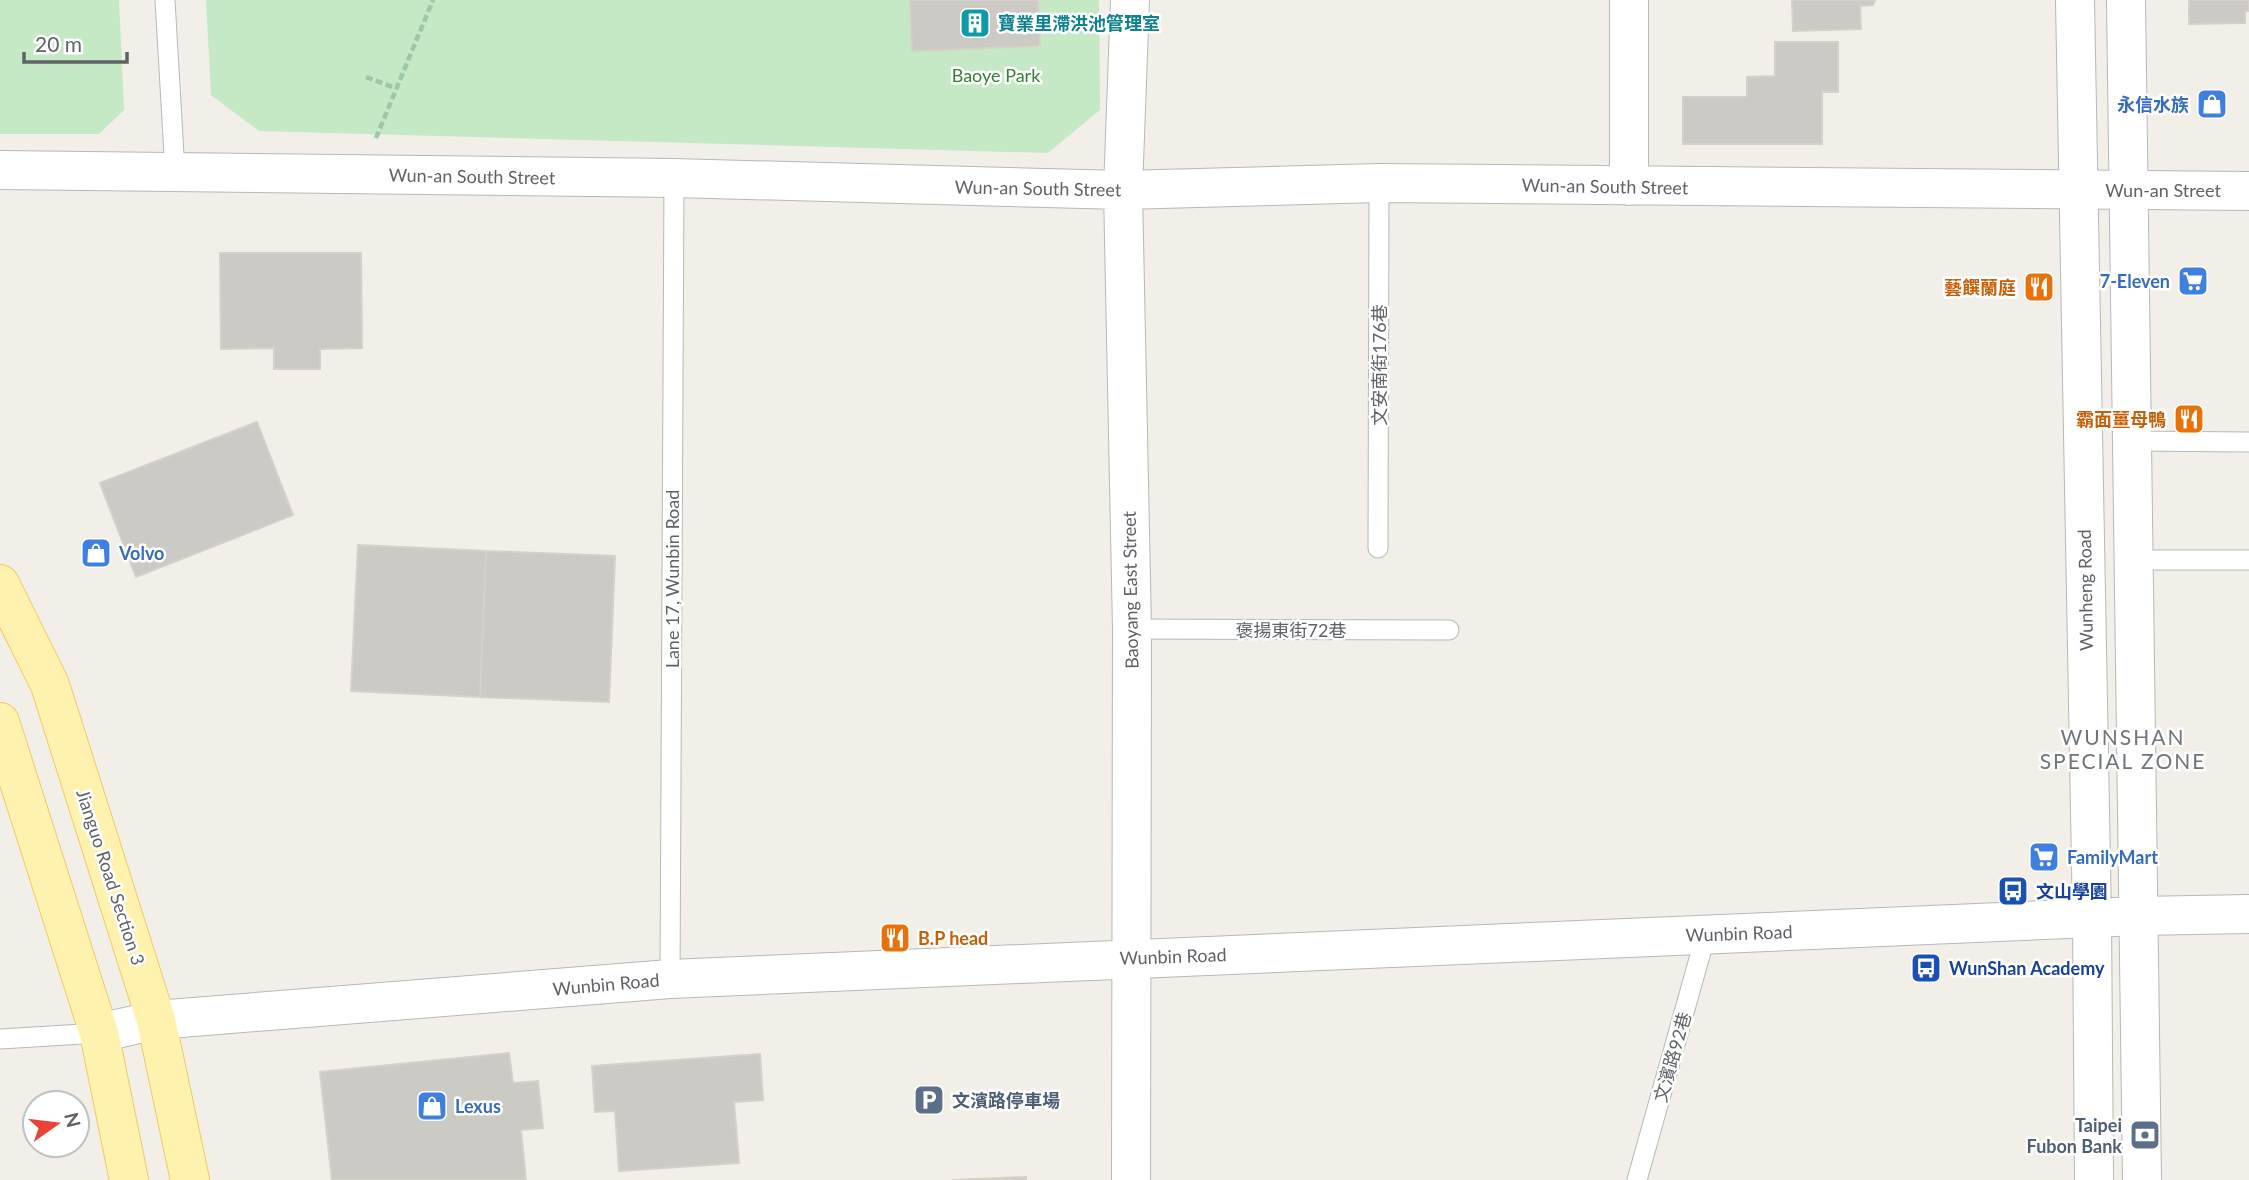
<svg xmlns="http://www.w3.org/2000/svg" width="2249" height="1180" viewBox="0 0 2249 1180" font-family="Lato,'Noto Sans TC',sans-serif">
<rect width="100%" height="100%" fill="#f1efe8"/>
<!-- green -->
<path fill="#c5e8c5" d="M0 0H119L124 110 99 134H0Z
M206 0H1099L1100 110 1048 153 259 131 211 95Z"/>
<!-- building -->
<path fill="#cccac5" stroke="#d6d1c6" stroke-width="2" d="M910 0H1038L1040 46 912 51Z
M1792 0H1875L1873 5 1860 6 1861 29 1793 31Z
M2189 0H2249V11H2245V23L2189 24Z
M1775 42H1838V92H1822V144H1683V97H1747V77L1775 76Z
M220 253H361L362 348 320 349V369H274V348L221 349Z
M257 422 293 515 136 577 100 483Z
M358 545 486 551 480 697 351 691Z
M486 551 615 556 609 702 480 697Z
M509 1053 513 1083 538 1081 543 1128 521 1130 526 1180H332L320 1072Z
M760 1054 763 1100 734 1102 739 1163 619 1171 615 1111 595 1112 592 1066Z
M1026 1177V1180H952Z"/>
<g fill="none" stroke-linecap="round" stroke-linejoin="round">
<!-- service casing -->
<g stroke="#b5b8bc" stroke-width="21">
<path id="service" d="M165 0 175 172
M2132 441 2249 442
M1378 548 1379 183
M2134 560H2249
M1132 629 1449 630
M670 979 674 178
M0 1039 99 1033
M1637 1180 1706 934"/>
</g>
<!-- minor casing -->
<g stroke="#b5b8bc" stroke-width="40">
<path id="minor" d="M1130 0 1123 190 1132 629 1131 1180
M0 170 674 178 1123 190 1379 183 2249 191
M1629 186V0
M99 1033 156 1020 670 979 2139 916 2249 914"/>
</g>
<!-- tertiary casing -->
<g stroke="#b5b8bc" stroke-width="40">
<path id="tertiary" d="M2075 0 2092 918 2094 1180
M2126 0 2142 1180"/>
</g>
<!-- primary casing -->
<g stroke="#f2c960" stroke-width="40">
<path id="primary" d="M0 584 50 685 156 1020 190 1180
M0 722 99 1033 129 1180"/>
</g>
<!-- path -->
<path stroke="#9cc7a9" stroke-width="4.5" stroke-dasharray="7 3.5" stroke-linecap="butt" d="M366 77 395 88
M376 138 433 0"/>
<!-- service -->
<use href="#service" stroke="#fff" stroke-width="19"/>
<!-- minor -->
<use href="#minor" stroke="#fff" stroke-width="38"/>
<!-- tertiary -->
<use href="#tertiary" stroke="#fff" stroke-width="38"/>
<!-- primary -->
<use href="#primary" stroke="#fff2af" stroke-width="38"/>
</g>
<!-- icons -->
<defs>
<g id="building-square" transform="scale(1.575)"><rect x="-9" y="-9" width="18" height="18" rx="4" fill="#0f9aa8" stroke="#fff"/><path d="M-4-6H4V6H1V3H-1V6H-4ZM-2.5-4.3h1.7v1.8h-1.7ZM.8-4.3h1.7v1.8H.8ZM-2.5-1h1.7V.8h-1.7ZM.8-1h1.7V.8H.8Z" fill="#fff"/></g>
<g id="shop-square" transform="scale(1.575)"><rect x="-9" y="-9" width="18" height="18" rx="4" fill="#3f7fe0" stroke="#fff"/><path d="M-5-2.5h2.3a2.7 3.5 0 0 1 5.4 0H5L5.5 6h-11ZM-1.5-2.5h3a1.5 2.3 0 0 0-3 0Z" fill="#fff"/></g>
<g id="supermarket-square" transform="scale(1.575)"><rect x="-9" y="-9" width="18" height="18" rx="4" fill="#3f7fe0" stroke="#fff"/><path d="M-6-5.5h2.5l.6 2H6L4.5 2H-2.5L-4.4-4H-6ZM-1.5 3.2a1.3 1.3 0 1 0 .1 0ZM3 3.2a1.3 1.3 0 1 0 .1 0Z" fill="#fff"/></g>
<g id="restaurant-square" transform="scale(1.575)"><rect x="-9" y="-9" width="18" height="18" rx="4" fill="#e8710a" stroke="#fff"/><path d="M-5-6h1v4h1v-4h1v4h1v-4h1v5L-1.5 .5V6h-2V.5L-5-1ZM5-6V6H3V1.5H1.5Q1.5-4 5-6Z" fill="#fff"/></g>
<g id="bus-square" transform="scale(1.575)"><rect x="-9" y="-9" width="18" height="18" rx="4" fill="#1a4fb4" stroke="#fff"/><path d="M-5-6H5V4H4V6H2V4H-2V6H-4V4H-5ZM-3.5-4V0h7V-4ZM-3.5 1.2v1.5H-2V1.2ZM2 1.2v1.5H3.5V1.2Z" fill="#fff"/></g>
<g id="parking-square" transform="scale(1.575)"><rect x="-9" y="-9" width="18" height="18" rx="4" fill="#5c6f8a" stroke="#fff"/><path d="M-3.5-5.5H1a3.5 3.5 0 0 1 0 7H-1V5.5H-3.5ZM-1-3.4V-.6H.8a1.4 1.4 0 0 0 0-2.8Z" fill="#fff"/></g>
<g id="bank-square" transform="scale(1.575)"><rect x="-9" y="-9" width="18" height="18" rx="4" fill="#5c6f8a" stroke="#fff"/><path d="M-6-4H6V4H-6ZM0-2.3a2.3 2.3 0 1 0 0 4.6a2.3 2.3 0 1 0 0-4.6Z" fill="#fff"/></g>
</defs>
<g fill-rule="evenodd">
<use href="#building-square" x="975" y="23"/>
<use href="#shop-square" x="2212" y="104"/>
<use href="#supermarket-square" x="2193" y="281"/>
<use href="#restaurant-square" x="2039" y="287"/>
<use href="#restaurant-square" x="2189" y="419"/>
<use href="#shop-square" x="96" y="553"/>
<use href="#supermarket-square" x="2044" y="857"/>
<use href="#bus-square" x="2013" y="891"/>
<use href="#restaurant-square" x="895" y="938"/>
<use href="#bus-square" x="1926" y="968"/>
<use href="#parking-square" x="929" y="1100"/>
<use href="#shop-square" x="432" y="1106"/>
<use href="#bank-square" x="2145" y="1135"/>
</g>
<g text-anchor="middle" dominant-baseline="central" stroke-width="5" stroke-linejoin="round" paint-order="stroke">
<!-- culture labels -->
<g font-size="18" font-weight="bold" fill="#0d838f" stroke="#fff" text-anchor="start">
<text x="998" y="23">寶業里滯洪池管理室</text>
</g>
<!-- park labels -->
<g font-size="18" fill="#348238" stroke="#fff">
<text x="996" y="75">Baoye Park</text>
</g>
<!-- shop labels -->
<g font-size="18" font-weight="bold" fill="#366cbe" stroke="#fff" text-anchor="start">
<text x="2189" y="104" text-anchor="end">永信水族</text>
<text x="2170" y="281" text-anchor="end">7-Eleven</text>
<text x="119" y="553">Volvo</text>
<text x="2067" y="857">FamilyMart</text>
<text x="455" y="1106">Lexus</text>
</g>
<!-- street labels -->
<g font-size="18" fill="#5f6368" stroke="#fff">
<text transform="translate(472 176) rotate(1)">Wun-an South Street</text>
<text transform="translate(1605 186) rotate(1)">Wun-an South Street</text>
<text transform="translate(1038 188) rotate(1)">Wun-an South Street</text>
<text x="2163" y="190">Wun-an Street</text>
<text transform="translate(1379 365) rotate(-90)">文安南街176巷</text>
<text transform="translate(672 579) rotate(-90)">Lane 17, Wunbin Road</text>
<text transform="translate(1130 590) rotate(-91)">Baoyang East Street</text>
<text transform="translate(2085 590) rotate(-91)">Wunheng Road</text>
<text x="1291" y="630">褒揚東街72巷</text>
<text transform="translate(111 877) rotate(72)">Jianguo Road Section 3</text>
<text transform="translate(1739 933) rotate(-2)">Wunbin Road</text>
<text transform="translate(1173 956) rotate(-2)">Wunbin Road</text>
<text transform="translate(606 984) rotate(-5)">Wunbin Road</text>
<text transform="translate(1672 1057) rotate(-74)">文濱路92巷</text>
</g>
<!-- food labels -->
<g font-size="18" font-weight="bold" fill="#c56008" stroke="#fff" text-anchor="end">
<text x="2016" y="287">藝饌蘭庭</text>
<text x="2166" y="419">霸面薑母鴨</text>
<text x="918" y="938" text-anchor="start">B.P head</text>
</g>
<!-- transit labels -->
<g font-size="18" font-weight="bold" fill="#164399" stroke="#fff" text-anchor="start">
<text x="2036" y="891">文山學園</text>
<text x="1949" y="968">WunShan Academy</text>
</g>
<!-- service labels -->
<g font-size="18" font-weight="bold" fill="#4e5e75" stroke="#fff" text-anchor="start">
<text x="952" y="1100">文濱路停車場</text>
<text x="2122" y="1125" text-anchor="end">Taipei<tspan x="2122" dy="21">Fubon Bank</tspan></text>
</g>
<!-- quarter labels -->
<g font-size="21" letter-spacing="2" fill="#70757a" stroke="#fff">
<text x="2123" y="736">WUNSHAN<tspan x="2123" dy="24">SPECIAL ZONE</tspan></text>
</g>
</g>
<!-- north arrow -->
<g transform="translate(56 1124) rotate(76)"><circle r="33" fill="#ffffff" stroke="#bfc1c3" stroke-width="2"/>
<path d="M0-5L12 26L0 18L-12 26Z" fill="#ea4335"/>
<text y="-10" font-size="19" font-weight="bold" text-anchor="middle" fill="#5f6368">N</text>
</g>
<!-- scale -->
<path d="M24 52v10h103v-10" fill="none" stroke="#5f6368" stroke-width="3.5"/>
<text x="35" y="52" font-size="21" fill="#5f6368" stroke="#ffffff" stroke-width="5" paint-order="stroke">20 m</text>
</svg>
